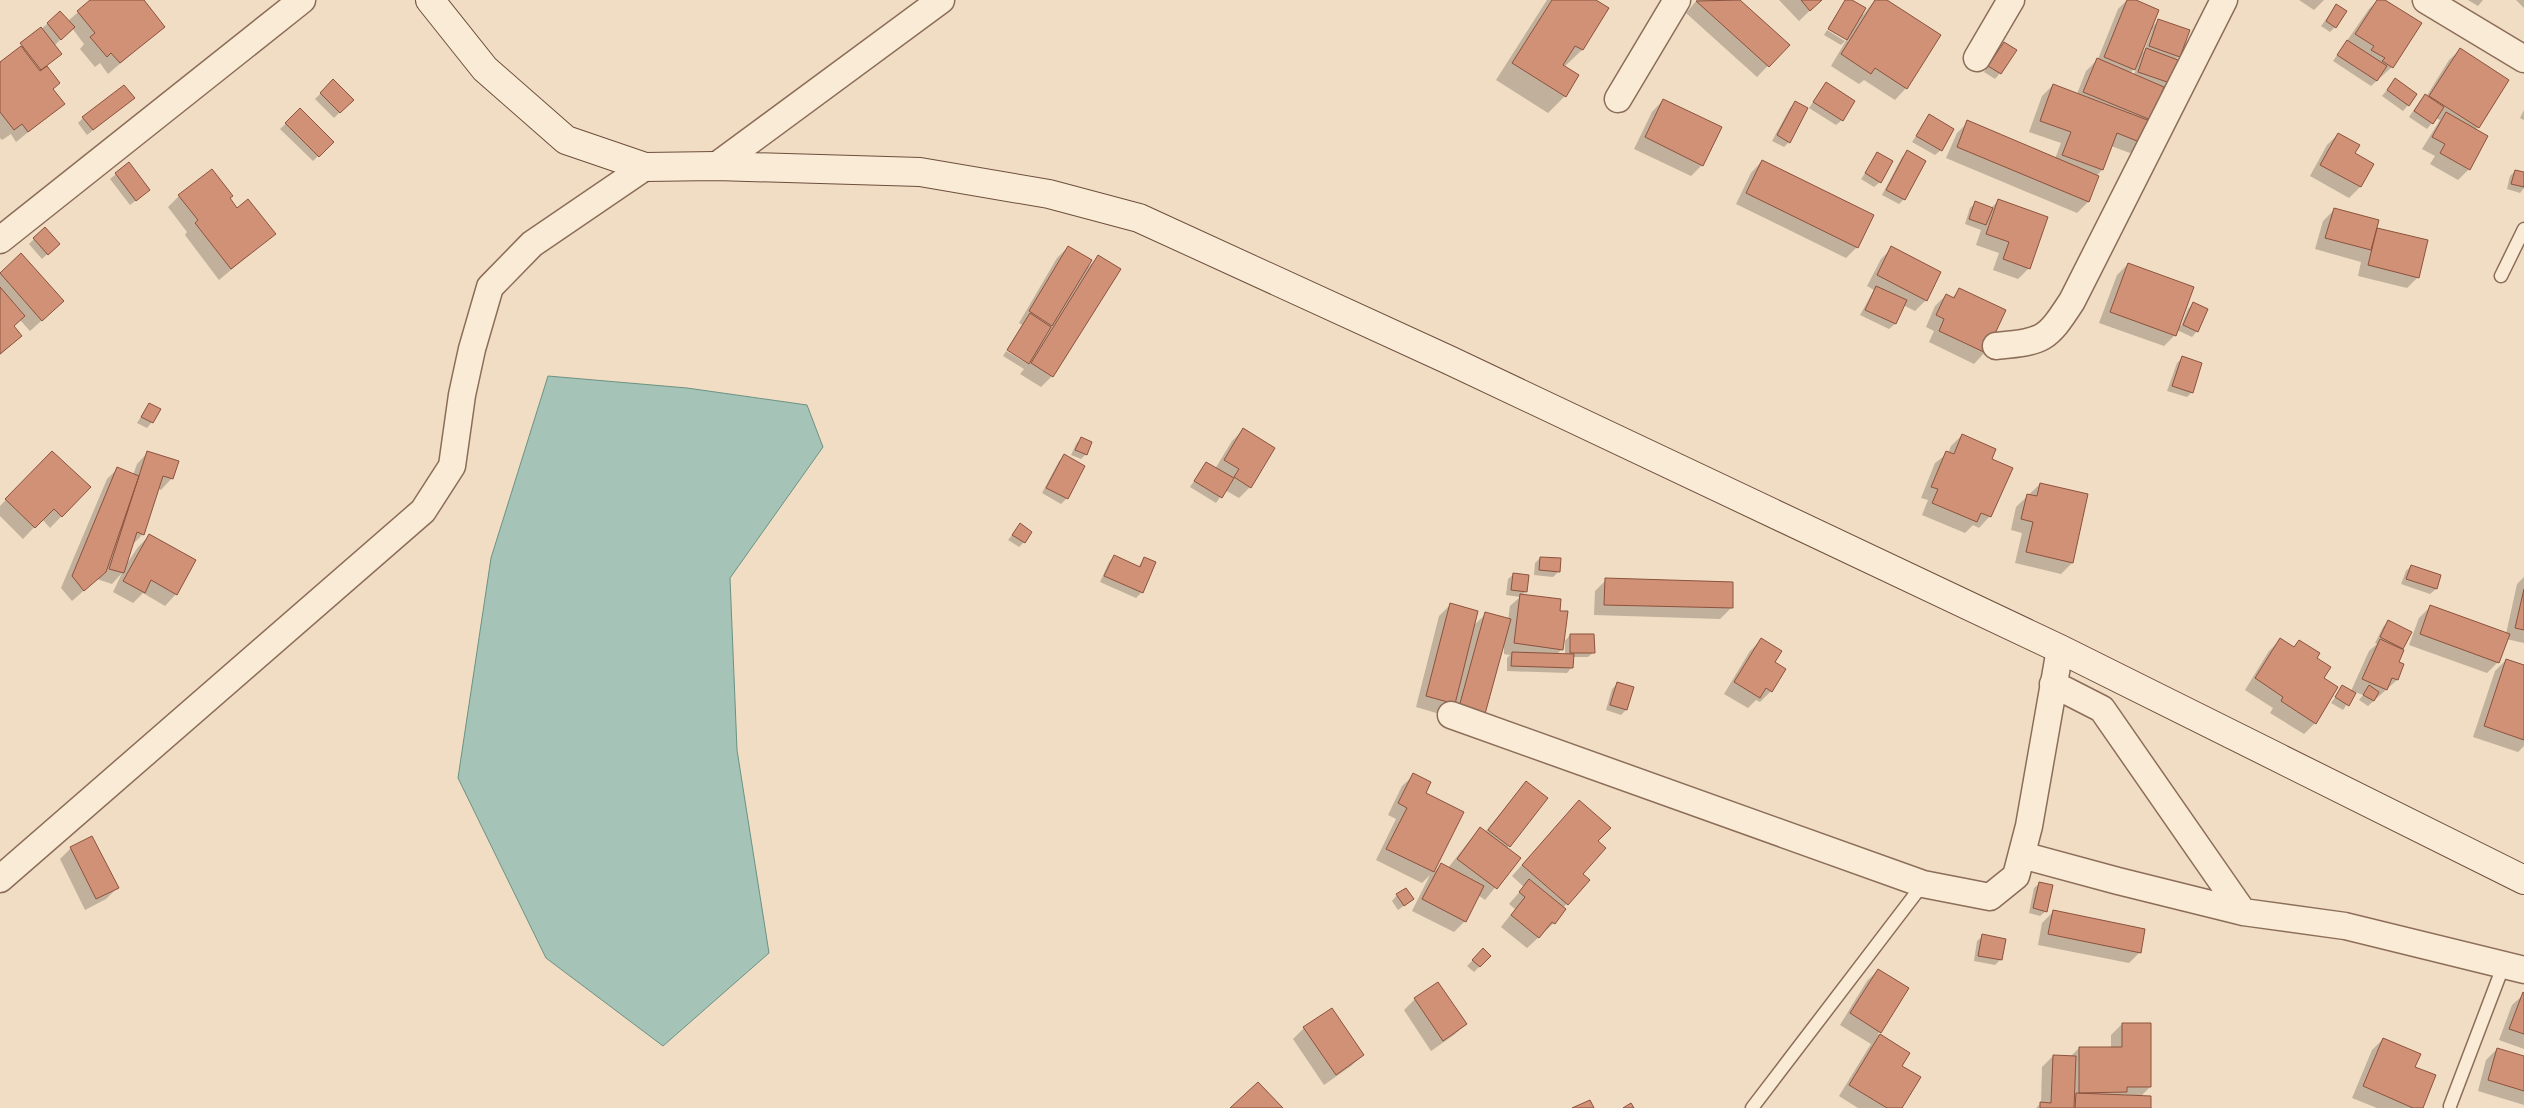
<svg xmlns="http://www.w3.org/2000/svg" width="2524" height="1108" viewBox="0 0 2524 1108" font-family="'PT Serif',serif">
<rect width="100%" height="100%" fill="#f0ddc3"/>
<!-- water -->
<path fill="#a5c3b6" stroke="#6b9283" d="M548 376 687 388 807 405 823 447 730 578 737 750 769 953 663 1046 546 958 458 778 491 558Z"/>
<!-- shadow -->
<path fill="#0003" fill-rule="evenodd" d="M92 0H142L164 26 108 74 100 63 95 67 80 49 84 44 72 28 54 46 46 66 59 83 52 90 63 104 16 142 11 134 2 140 0 138V64L60 13 68 21Z
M1547 0H1594L1607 9 1582 50 1564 67 1578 76 1565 96 1548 113 1496 80Z
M1697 0H1739L1788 45 1757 77 1686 13Z
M1779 0H1821L1799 21Z
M1846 0H1850L1863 15 1875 0H1884L1906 88 1895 100 1864 80 1859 84 1831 66 1847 39 1828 27Z
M2127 0H2133L2150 29 2159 20 2179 57 2175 60 2168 83 2163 88 2141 142 2130 153 2111 146 2102 170 2096 176 2098 177 2088 202 2077 213 1946 158 1957 133 1968 122 2055 159 2061 143 2029 132 2042 96 2053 85 2077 94 2086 71 2098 59 2118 9ZM2150 29 2152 30 2144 51 2138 57ZM2137 66 2134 75 2129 74Z
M2299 0H2324L2314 10Z
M2378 0H2383L2420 23 2392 67 2371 86 2333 61 2369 9Z
M2468 0H2483L2478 6Z
M2516 0H2524V8Z
M2336 6 2335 27 2330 32 2321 26Z
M1827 30 1845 41 1841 45 1824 35Z
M2004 43 2000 73 1995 79 1984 72Z
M2461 49 2478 127 2475 130 2469 169 2458 180 2430 164 2435 156 2422 149 2440 120 2436 118 2427 129 2409 117 2420 101 2426 97 2449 60Z
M2395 80 2408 105 2403 111 2382 96Z
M333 81 352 100 334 118 315 99Z
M1826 83 1842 120 1836 125 1809 108Z
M134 98 87 135 78 123 83 118Z
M1663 100 1702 165 1691 176 1634 149 1652 112Z
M1795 103 1789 142 1784 147 1772 141 1790 108Z
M300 110 332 142 313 161 280 129Z
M2524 110V120L2520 118Z
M1929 116 1941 150 1935 155 1912 142Z
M2338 134 2353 154 2372 164 2360 187 2349 198 2310 176 2327 145Z
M1907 152 1904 199 1899 204 1882 195 1902 157Z
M1878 154 1880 182 1874 187 1861 179Z
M1762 161 1857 247 1846 258 1736 204 1751 173Z
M128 164 143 195 130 205 110 179Z
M2515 171 2524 173V188L2520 193 2507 189 2510 176Z
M179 196 228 198 237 209 274 234 219 280 185 235 187 232 168 207Z
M1998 201 2029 268 2018 279 1993 270 1999 253 1976 245 1981 230 1965 224 1970 208 1976 203 1991 208Z
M2334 210 2375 229 2426 241 2418 277 2407 288 2358 276 2361 262 2315 249 2323 221Z
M34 239 58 244 42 259 29 244Z
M1068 247 1087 268 1099 256 1052 376 1041 387 1020 374 1024 369 1003 356 1006 351 1028 364V361L1007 349 1022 325 1019 323 1057 258Z
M1892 248 1926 300 1915 311 1903 305 1895 324 1889 329 1860 315 1874 290 1867 286 1881 259Z
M21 255 51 312 30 331 20 320 13 327 21 336 0 355V273Z
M2128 264 2179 325 2181 326 2188 309 2193 304 2197 331 2192 337 2177 330 2175 335 2164 346 2099 323 2117 275Z
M1960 289 1985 352 1974 364 1929 342 1934 331 1926 327 1935 306 1946 295 1952 298Z
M2182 358 2192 392 2187 397 2167 391 2177 363Z
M149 404 152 422 147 428 137 423Z
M1243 430 1250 487 1239 498 1225 490 1216 503 1190 487 1206 463 1215 469 1232 441Z
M1962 435 1990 460V516L1979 528 1973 525 1965 533 1922 515 1928 500 1921 498 1935 463 1948 453 1951 446Z
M1081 438 1086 454 1081 459 1071 455 1076 444Z
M52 452 89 488 50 528 42 519 23 539 0 516V506Z
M148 452 172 478 161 490 157 488 143 534 132 545 124 568 138 547 149 536 176 594 165 606 143 593 133 603 113 592 122 573 112 584 97 579 72 601 61 588 107 479 118 468 133 475 137 464Z
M1065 456 1067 498 1061 504 1042 493 1059 461Z
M2040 484 2072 563 2061 574 2015 563 2022 533 2011 530 2016 507Z
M1020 525 1024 542 1019 547 1008 540Z
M1114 557 1138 567 1145 558 1155 563 1141 593 1136 598 1100 582 1109 562Z
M1540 558 1558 572 1553 577 1534 575 1535 563Z
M2411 566 2436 589 2430 594 2401 584 2406 571Z
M1514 574 1526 591 1522 595 1559 612 1562 649 1556 655H1565V641L1570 635 1594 652 1588 657H1572V667L1567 673 1507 671V658L1510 655 1504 654V642L1484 714 1443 715 1416 707 1439 616 1450 605 1473 626 1486 614 1508 620 1510 606 1520 597 1506 595 1508 579Z
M2524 577V643L2506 639 2498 662 2487 673 2409 645 2419 618 2430 607 2506 634 2517 584Z
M1606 580 1731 608 1720 619 1594 615 1595 591Z
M2388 621 2402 648 2398 662 2403 665 2397 680 2368 706 2359 700 2363 695 2355 692 2343 710 2331 703 2342 687 2351 691 2369 651 2377 644 2375 643 2383 627Z
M1761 640 1774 662 1771 691 1760 702 1756 700 1748 708 1724 694 1750 651Z
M2280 640 2293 648 2299 641 2315 658 2322 678 2315 723 2304 734 2270 713 2273 708 2245 690 2269 651Z
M2506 660 2524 666V746L2518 752 2473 737 2495 671Z
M1618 683 1626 710 1621 715 1606 710 1612 689Z
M1414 775 1424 794 1462 813 1433 873 1441 865 1448 868 1470 840 1481 829 1485 832 1526 782 1546 798 1507 848 1519 858 1485 900 1478 895 1465 921 1454 932 1412 911 1430 875 1422 883 1376 860 1396 819 1388 815 1402 786Z
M1579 801 1582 874 1588 880 1563 908 1554 923 1527 948 1501 927 1515 909 1509 904 1524 887 1512 876Z
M71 848 117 888 106 899 85 910 60 859Z
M2040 883 2046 911 2040 916 2029 913 2034 888Z
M1397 895 1413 899 1398 910 1392 901Z
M2053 912 2140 952 2129 963 2038 945 2042 923Z
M1983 936 2001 959 1995 965 1974 961 1977 941Z
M1483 950 1490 956 1474 972 1467 966Z
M1878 970 1880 1032 1878 1034 1908 1054 1901 1066V1108H1858L1839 1096 1871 1044 1840 1025 1867 981Z
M2524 994V1049L2499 1040 2512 1005Z
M1415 999 1466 1024 1454 1035 1431 1051 1404 1010Z
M2122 1024 2150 1087 2140 1097 2150 1108H2036L2041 1103 2042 1067 2053 1056 2070 1057 2079 1048H2111V1035Z
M1304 1028 1363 1055 1351 1066 1324 1085 1293 1039Z
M2383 1039 2413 1068 2421 1108H2377L2352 1098 2372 1050Z
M2497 1049 2524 1057V1105L2478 1091 2486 1060Z"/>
<!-- building -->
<path fill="#d09177" stroke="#8c523d" d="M90 0H144L165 27 120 63 111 53 107 57 90 37 95 33 77 11Z
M1552 0H1596L1609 8 1583 50 1575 46 1563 65 1579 75 1566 97 1512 63Z
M1740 0 1790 45 1769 67 1696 1Z
M1801 0H1822L1810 11Z
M1845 0H1852L1866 8 1847 40 1828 29Z
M1875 0H1887L1941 35 1907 89 1875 68 1871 74 1841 54Z
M2127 0H2136L2159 10 2135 70 2104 57Z
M2377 0H2385L2422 23 2393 68 2382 61 2385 58 2371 50 2374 46 2355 34Z
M2336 4 2347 11 2336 28 2326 21Z
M60 11 75 27 61 40 47 23Z
M2158 19 2190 30 2180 57 2149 46Z
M41 27 62 54 41 70 20 43Z
M2347 40 2387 66 2377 81 2337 55Z
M2004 42 2017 50 2001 74 1988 66Z
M21 46 40 71 47 66 60 83 53 89 65 104 28 132 22 124 14 130 0 112V62Z
M2146 48 2178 60 2170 83 2138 72Z
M2460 48 2509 80 2479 128 2429 96Z
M2097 58 2164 87 2151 120 2083 92Z
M2395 78 2417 94 2409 106 2387 90Z
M333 79 354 100 340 113 320 93Z
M1826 82 1855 101 1843 121 1813 102Z
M2053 84 2150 121 2142 143 2117 133 2103 170 2062 155 2071 132 2040 121Z
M124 85 135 98 93 130 82 117Z
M2425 94 2444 107 2433 124 2414 111Z
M1663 99 1722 127 1703 166 1645 137Z
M1795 101 1808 108 1790 143 1777 135Z
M300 108 334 142 319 157 285 123Z
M2446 112 2488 136 2470 170 2440 153 2445 144 2432 137Z
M1929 114 1954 129 1942 151 1916 136Z
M1967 120 2099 176 2089 202 1957 147Z
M2338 133 2360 145 2355 153 2374 164 2361 187 2320 165Z
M1907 150 1926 161 1905 200 1886 190Z
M1877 152 1893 161 1881 183 1865 173Z
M1762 160 1874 215 1858 248 1746 193Z
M129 162 150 190 136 201 115 173Z
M212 169 233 196 230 198 237 208 248 199 276 234 231 269 195 223 198 220 178 195Z
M2515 170 2524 172V187L2511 184Z
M1998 199 2048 217 2030 269 2003 259 2009 242 1986 234Z
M1975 201 1993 208 1986 225 1969 219Z
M2334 208 2379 220 2371 250 2325 238Z
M45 227 60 244 48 255 33 238Z
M2377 228 2428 240 2419 278 2368 265Z
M1068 246 1092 260 1052 326 1029 311Z
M1891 246 1941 272 1927 301 1877 275Z
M21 253 64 301 42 321 0 273Z
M1098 255 1121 269 1053 377 1031 363Z
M2128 263 2194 287 2176 336 2110 312Z
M1876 286 1907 300 1896 324 1865 310Z
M0 287 25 316 14 326 22 336 0 354Z
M1959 288 2006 310 1986 353 1939 331 1944 319 1936 315 1946 294 1954 298Z
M2193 302 2208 309 2198 332 2183 325Z
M1030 313 1051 327 1029 364 1007 350Z
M2182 356 2202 363 2193 393 2172 386Z
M149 403 161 409 153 423 141 417Z
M1243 428 1275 448 1251 488 1234 477 1239 469 1224 460Z
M1962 434 1996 449 1992 459 2013 468 1991 517 1981 513 1977 522 1932 503 1938 489 1931 487 1946 451 1954 454Z
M1081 437 1092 442 1087 455 1075 450Z
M52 451 91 487 62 517 54 509 35 528 5 499Z
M147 451 179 461 173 479 163 476 144 535 137 532 124 573 109 569Z
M1064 454 1085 466 1068 499 1046 488Z
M1206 462 1234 478 1222 498 1194 481Z
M117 467 139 476 106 572 84 591 72 576Z
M2040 483 2088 494 2073 563 2026 552 2033 522 2021 519 2027 494 2037 496Z
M1020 523 1032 532 1025 543 1012 535Z
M149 534 196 560 177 595 151 580 145 593 123 581Z
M1114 555 1140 567 1144 557 1156 562 1143 593 1104 576Z
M1540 557 1561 558 1560 572 1539 570Z
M2411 565 2441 575 2437 589 2406 579Z
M1513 573 1529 575 1527 592 1511 590Z
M1605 578 1733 582V608L1604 605Z
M2524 589V630L2515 628Z
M1520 594 1561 599 1560 611H1568L1563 650 1514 643Z
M1450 603 1478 611 1455 704 1426 696Z
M2430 605 2510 634 2499 663 2420 634Z
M1485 612 1511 619 1485 714 1459 707Z
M2388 620 2412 632 2403 649 2380 637Z
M1570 634H1594L1595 653H1570Z
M1761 638 1782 651 1775 662 1786 669 1772 692 1766 688 1760 698 1734 682Z
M2280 638 2294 647 2299 640 2320 653 2317 658 2331 667 2324 678 2338 687 2316 724 2281 701 2283 697 2255 678Z
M2380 639 2404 650 2399 662 2404 664 2398 680 2392 678 2387 690 2362 679Z
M1512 652 1574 654 1573 668 1511 666Z
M2506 659 2524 665V740L2484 726Z
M1617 682 1634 687 1627 710 1610 705Z
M2342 685 2356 693 2349 706 2335 697Z
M2369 685 2379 692 2374 701 2363 695Z
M1413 773 1431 782 1426 793 1464 812 1434 872 1386 849 1407 808 1398 803Z
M1526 781 1548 798 1510 847 1488 830Z
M1579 800 1611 828 1598 841 1606 848 1583 874 1590 880 1568 905 1522 865Z
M1480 827 1521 858 1497 889 1457 859Z
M92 836 119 888 96 899 70 847Z
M1441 863 1484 886 1466 922 1422 899Z
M1529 879 1566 909 1555 924 1552 922 1539 938 1511 915 1525 897 1519 892Z
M2039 882 2053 885 2047 912 2033 908Z
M1406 888 1414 899 1404 906 1396 894Z
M2053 910 2145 929 2141 953 2048 934Z
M1982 934 2006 939 2002 960 1978 956Z
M1483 948 1491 956 1480 967 1472 960Z
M1878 969 1909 988 1881 1033 1850 1013Z
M1438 982 1467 1024 1443 1041 1414 998Z
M2523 992 2524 993V1034L2509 1029Z
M1332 1008 1364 1055 1336 1075 1303 1027Z
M2122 1023H2151V1087H2127V1092L2079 1093V1047H2122Z
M1880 1034 1910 1053 1902 1066 1921 1077 1902 1108H1887L1849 1085Z
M2383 1038 2421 1054 2415 1067 2436 1075 2423 1108H2413L2363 1086Z
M2497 1048 2524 1056V1091L2488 1080Z
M2053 1055 2076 1056 2074 1108H2040V1102L2051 1103Z
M1258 1082 1283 1108H1230Z
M2076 1093 2151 1096V1108H2075Z
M1590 1100 1594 1108H1572Z
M1631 1103 1634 1108H1623Z"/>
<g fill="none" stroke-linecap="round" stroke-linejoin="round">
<!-- lane casing -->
<g stroke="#8c6d59" stroke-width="15">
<path id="lane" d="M2501 276 2524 229
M2450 1106 2504 964
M1752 1108 1923 884"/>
</g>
<!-- street casing -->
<g stroke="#8c6d59" stroke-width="29">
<path id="street" d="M2426 0 2524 59
M1977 58 2011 0
M1618 99 1677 0
M716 166 941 0
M0 240 302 0
M1996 346C2044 341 2046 341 2072 301L2224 0
M2053 684 2102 709 2243 912
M1451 715 1923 884 1990 897 2016 876 2029 826 2060 649
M2022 855 2118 881 2243 912 2345 926 2524 970
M0 879 423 511 452 466 462 395 472 349 490 287 532 244 645 167"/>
</g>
<!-- secondary casing -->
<g stroke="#6d4e3c" stroke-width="30">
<path id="secondary" d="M430 0 485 69 566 140 645 167 716 166 920 172 1049 194 1139 218 1449 360 2060 649 2524 880"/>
</g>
<!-- lane -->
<use href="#lane" stroke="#faebd7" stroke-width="12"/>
<!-- street -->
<use href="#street" stroke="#faebd7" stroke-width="26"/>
<!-- secondary -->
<use href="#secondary" stroke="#faebd7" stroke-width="28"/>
</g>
</svg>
